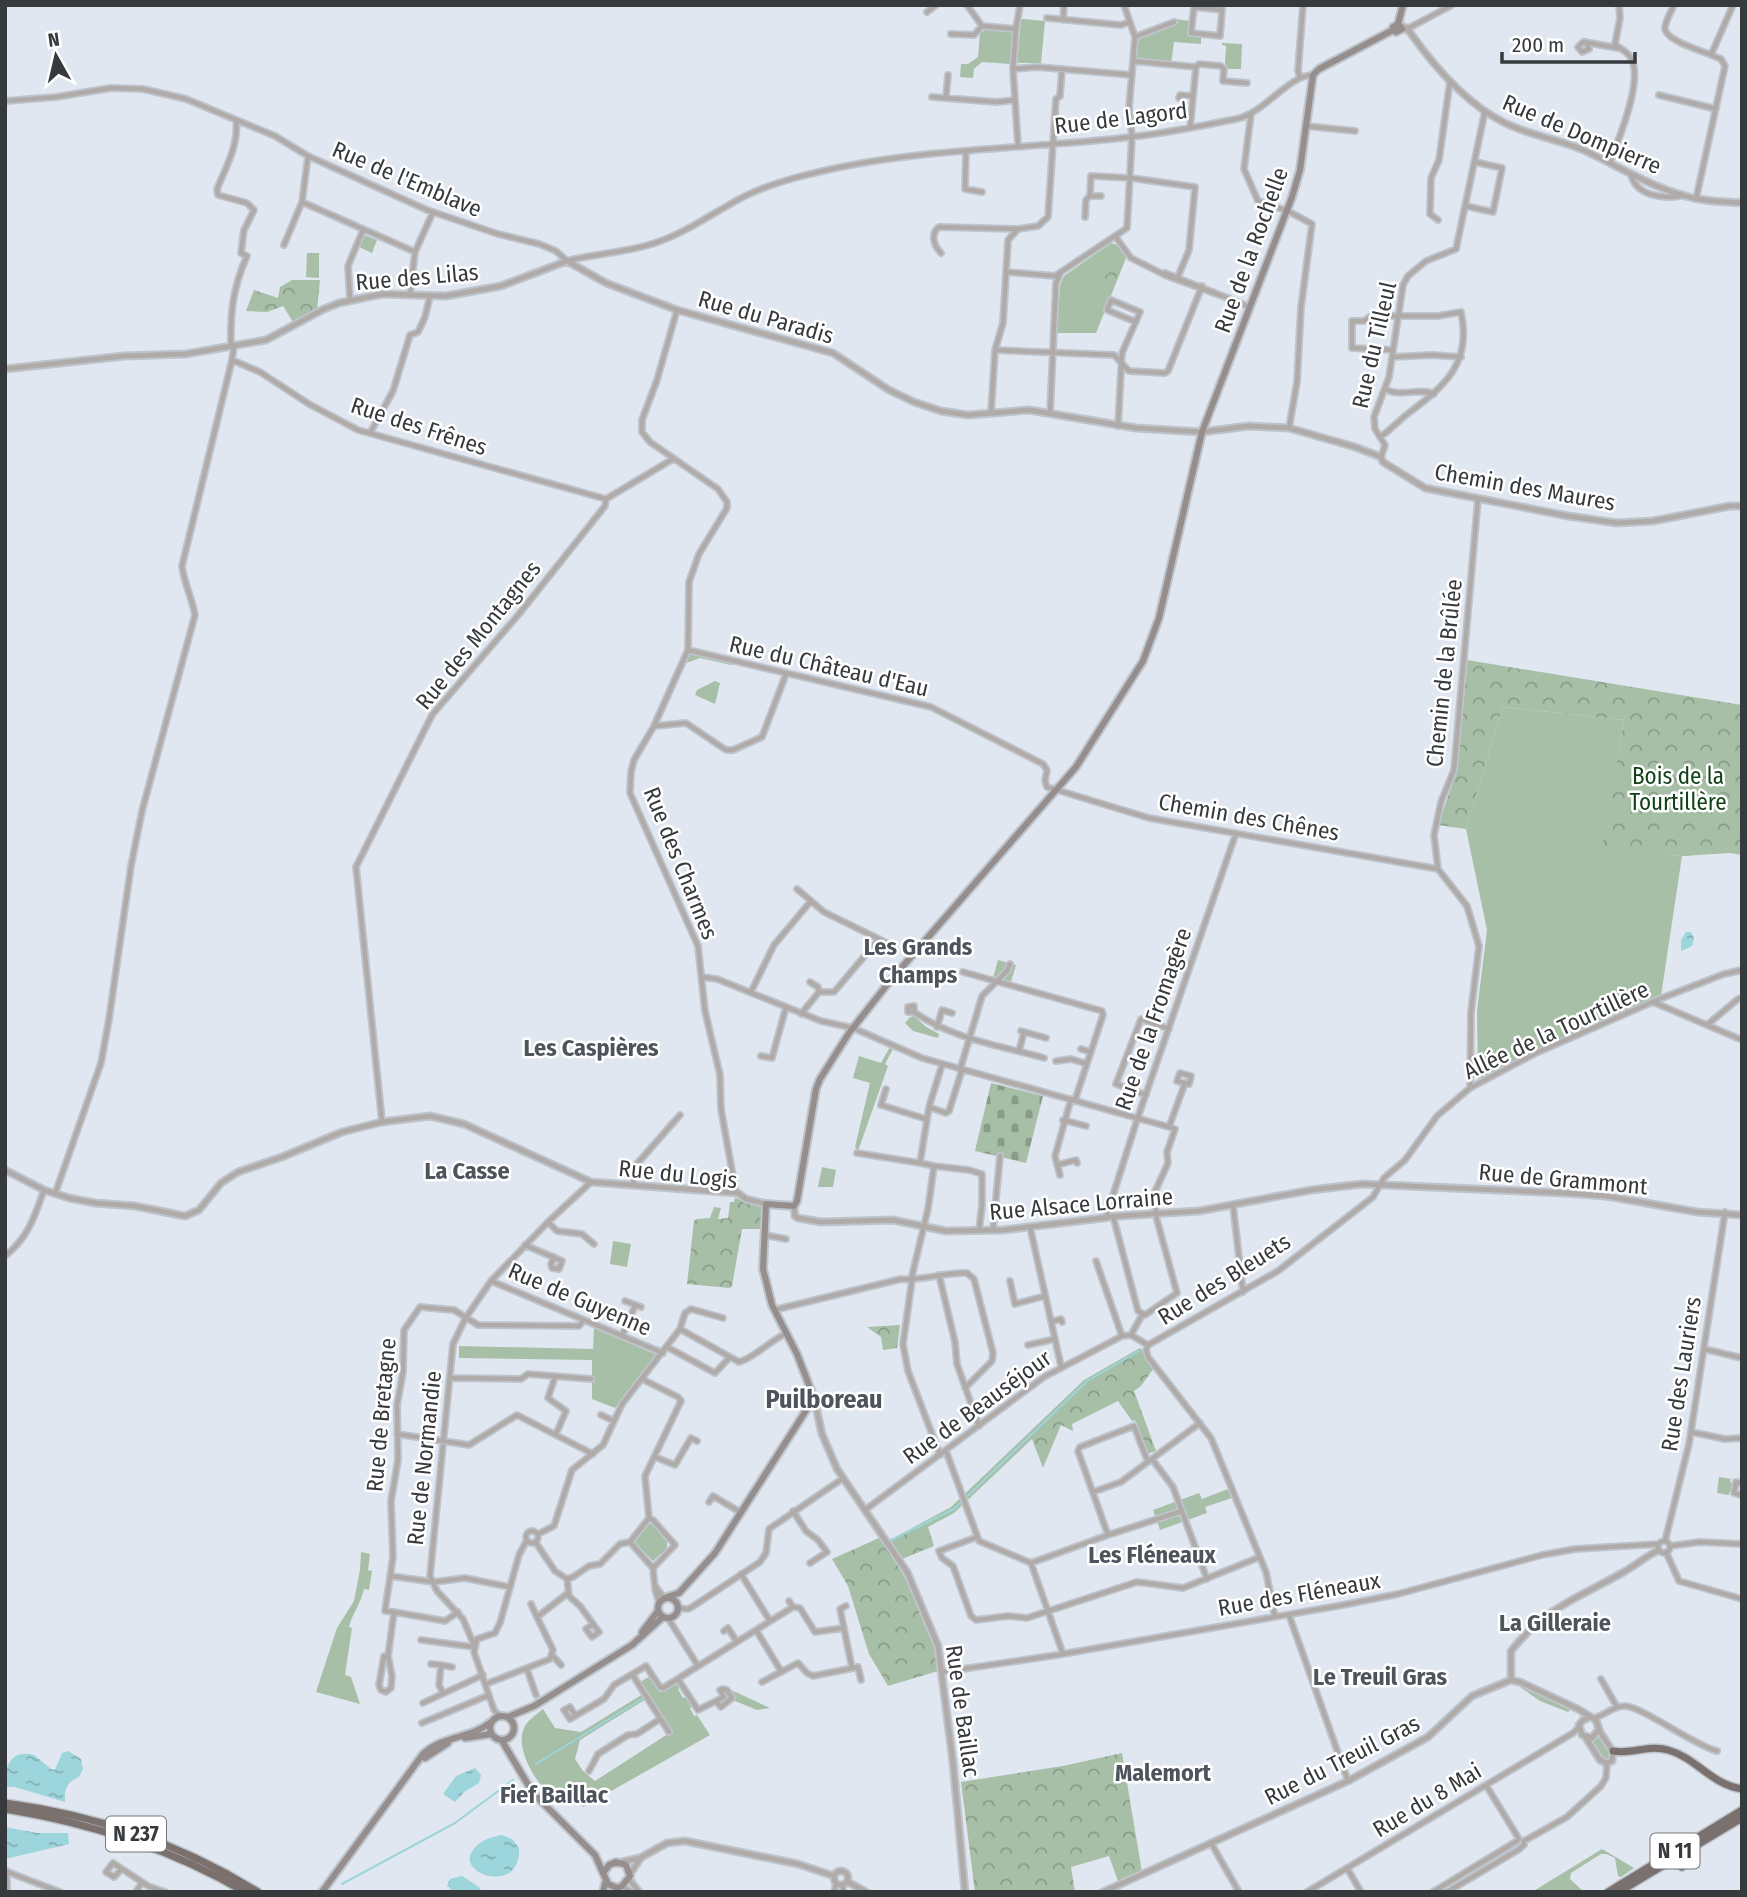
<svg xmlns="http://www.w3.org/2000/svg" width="1747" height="1897" viewBox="0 0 1747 1897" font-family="'Fira Sans Condensed',sans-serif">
<defs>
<pattern id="forest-crowns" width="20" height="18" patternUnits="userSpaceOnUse" patternTransform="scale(1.75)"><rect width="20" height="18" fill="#a7bfa7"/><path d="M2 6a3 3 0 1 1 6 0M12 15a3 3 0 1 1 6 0" fill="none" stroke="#899c89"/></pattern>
<pattern id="cemetery-stones" width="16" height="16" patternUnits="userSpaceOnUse" patternTransform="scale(1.75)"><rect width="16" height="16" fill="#a7bfa7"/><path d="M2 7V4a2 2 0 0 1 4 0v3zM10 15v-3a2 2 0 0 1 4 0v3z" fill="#899c89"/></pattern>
<pattern id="water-ripples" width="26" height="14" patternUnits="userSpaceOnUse" patternTransform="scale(1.75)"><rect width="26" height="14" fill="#9cd5db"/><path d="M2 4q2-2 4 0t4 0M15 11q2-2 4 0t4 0" fill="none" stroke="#80aeb3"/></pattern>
</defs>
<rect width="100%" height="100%" fill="#e0e7f0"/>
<!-- grass -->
<path fill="#a7bfa7" d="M1023 19 1045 21 1041 63H1017L1021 20Z
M1174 19 1191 21 1190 35 1201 36V44L1174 42 1171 64 1133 61 1135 37 1174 22Z
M986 29 1010 31 1013 34 1010 64 982 62 974 69 973 78 960 77 961 64H968L978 57 980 33Z
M1222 43 1242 44 1241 69H1228L1225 63 1226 46 1222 45Z
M364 235 377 240 372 253 359 247Z
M1111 243 1117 245 1126 258 1096 333H1057L1060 285 1064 276Z
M307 253H319V278L306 277Z
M688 650 732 661 731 665 700 658 686 663 664 713 660 714Z
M715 681 720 683 715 704 695 695 697 690Z
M1503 707 1624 720 1603 846 1682 856 1661 996 1534 1051 1478 1079 1477 1011 1487 930 1466 829Z
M998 960 1016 965 1010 985 993 978Z
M914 1016 925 1026 939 1034 938 1038 913 1031 905 1023 910 1017Z
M890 1047 893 1049 885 1064 888 1066 858 1151 855 1147 870 1083 853 1078 859 1056 881 1063Z
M822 1167 836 1170 833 1187H818Z
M613 1241 631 1244 627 1267 610 1264Z
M594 1328 655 1354V1358L615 1408 592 1399V1360L459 1358V1346L593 1349Z
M1719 1477 1731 1479 1730 1482 1733 1483 1732 1492H1729V1495L1717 1493Z
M1228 1489 1232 1498 1205 1507 1207 1513 1160 1530 1153 1510 1199 1493 1202 1499Z
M650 1523 667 1540V1548L653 1561 635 1543 637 1534Z
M361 1552 370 1554 368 1570 372 1571 369 1590 364 1589C361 1603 352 1614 349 1627L352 1628 345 1675 351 1677 360 1704 316 1692 337 1628 354 1601 360 1570Z
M650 1676 660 1692 674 1684H679L681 1687 678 1689 683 1698 686 1697 693 1706 690 1708 694 1716 697 1715 710 1735 583 1807 571 1792 558 1804C541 1790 509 1746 527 1723 531 1718 538 1713 543 1709L555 1728 581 1732 643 1694 646 1699 580 1740 575 1759 583 1771 595 1781 671 1732 640 1682Z
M1521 1685 1566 1706 1571 1709 1568 1712 1540 1701 1520 1687Z
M729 1689 770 1708 757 1710 735 1701Z
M1599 1735 1610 1752 1609 1758 1606 1760 1602 1759 1590 1740Z
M1602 1849 1634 1868 1621 1877 1618 1876 1615 1858 1606 1854H1601L1571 1873 1570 1879 1584 1892H1532Z"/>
<!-- forest -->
<path fill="url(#forest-crowns)" d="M1121 251 1125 257 1117 265 1119 270 1111 291 1105 289V284L1102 280 1105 274 1108 275 1111 264 1109 258Z
M292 280H320L317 310 293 322 283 306 267 312 246 311 254 290 278 298 280 287Z
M1467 660 1742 705V855L1730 853 1682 856 1602 847 1624 720 1503 707 1466 829 1438 825 1457 771Z
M735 1198 753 1202 762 1208 761 1229H742L732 1286 730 1288 687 1284 694 1221 697 1219 710 1218 714 1207 721 1208 718 1219 728 1218 730 1202H734Z
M900 1325 897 1348 883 1350 881 1337 867 1327Z
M1140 1348 1154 1368 1141 1386 1134 1391 1156 1451 1147 1454 1135 1420 1132 1421 1118 1401 1072 1424 1073 1431 1061 1425 1043 1468 1032 1439 954 1513 928 1527 934 1546 902 1559 890 1540 951 1507 1084 1380Z
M879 1538C907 1577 933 1622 938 1671L888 1686 869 1654 848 1586 832 1559Z
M1122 1753 1142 1872 1118 1881 1109 1856 1071 1867 1075 1892H975L961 1782 1063 1766Z"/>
<!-- cemetery -->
<path fill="url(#cemetery-stones)" d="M991 1083 1043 1096 1026 1163 975 1151Z"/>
<!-- water -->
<path fill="url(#water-ripples)" d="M1686 932H1691L1694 938 1692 946 1681 951V940Z
M68 1751 81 1759 83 1769 79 1777C67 1782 64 1789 65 1802L15 1787H5C5 1768 9 1749 34 1755L51 1769 55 1770 62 1753Z
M475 1768 481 1775 479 1783 464 1792 455 1802 443 1794 456 1776Z
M5 1827 37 1833H68L69 1844 5 1859Z
M502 1835 512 1839 519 1848C522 1896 454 1874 473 1850 480 1840 491 1837 502 1835Z
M462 1876 479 1887 482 1892H454L447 1886 450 1879Z"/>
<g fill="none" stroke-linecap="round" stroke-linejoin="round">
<!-- stream -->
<path stroke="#9cd5db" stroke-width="2" d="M889 1541 954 1509 1087 1381 1139 1351
M536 1764 642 1699
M342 1884 455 1823 513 1780"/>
<!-- minor casing -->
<g stroke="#bec4cc" stroke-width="8">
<path id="minor" d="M967 5 982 26 1016 29 1013 69 1018 146
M1124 5 1135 37
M1674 5C1671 12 1666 20 1665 27 1663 40 1700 50 1711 55
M1222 10 1194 7 1191 33 1220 36 1222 10V5
M927 12 936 5
M1047 18 1121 25 1129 22
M1063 20 1064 5
M1406 28 1411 27 1452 5
M1016 29 1020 5
M951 34 974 35 982 26
M1586 42 1589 49 1582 52 1578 47 1583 42H1584L1618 48
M1133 61 1196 67 1190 127
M1196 67 1199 64 1221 66 1224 69 1223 81 1247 83
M1013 69 1037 67 1132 75
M1300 77 1298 71 1303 5
M1659 95 1716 109
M932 97 997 102 1015 100
M946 98 948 75
M1179 98 1180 95 1193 96
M5 101 56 97 111 88 143 89 186 99 275 136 308 156 427 210 498 234 539 244 556 251 567 261C596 253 626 253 655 243 688 232 714 212 745 196 776 181 812 173 846 166 940 148 1037 148 1131 137 1166 133 1202 126 1236 119 1264 114 1288 75 1313 75
M1251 114 1244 169 1258 201 1288 211 1312 224 1301 307 1297 382 1289 428
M1306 126 1355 131
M966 151 965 189 982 192
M1610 163C1618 140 1644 80 1631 58 1627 51 1620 49 1615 44L1620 18 1619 5
M1631 175C1636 195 1661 199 1680 196L1681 194
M1090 196H1101
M1696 199 1725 66 1721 59 1711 55 1733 5
M302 202 415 252
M1466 206 1493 212 1502 168 1475 162
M1085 217 1086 200 1090 196 1091 176 1131 178 1195 187 1189 250 1177 279
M1438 220 1430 214 1431 178 1439 160 1450 81
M1115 236 1131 258 1167 276 1222 296
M284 245 302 202 308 156
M941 253C934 246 930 234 939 227L1017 229
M1007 272 1055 276 1127 228 1132 137 1129 108 1135 37 1174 22
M1165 273 1250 307
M410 294 415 252 433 212
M350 300 348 266 363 230
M677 310 657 380 642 420V432L650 442 718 489 727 502V508L699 554 689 582 688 650 654 726 634 760 631 772 630 793 698 946 705 1011 720 1075 721 1109 736 1193
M231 347C230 313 233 287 247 256L241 253 244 230 254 210 247 203 218 195 217 189C226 167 239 145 236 120
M995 350 1114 355 1129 371 1165 373 1168 371 1202 286
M1392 357 1432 355 1461 357
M232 360 260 372 309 404 358 430 606 499
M1385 389C1401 398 1418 387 1434 394
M991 413 995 350 1003 323 1008 240 1018 229 1038 226 1048 217 1056 99 1060 96 1062 69
M1050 414 1056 283 1060 274
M1118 426 1122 353 1140 312 1111 300 1107 310 1136 322
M370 433 393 391 410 335 418 332 425 317 430 296
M1380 437C1391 430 1399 420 1410 412 1446 385 1472 362 1461 312L1438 316H1371L1364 321H1352V348L1393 350
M1381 457 1385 445 1375 429 1374 417 1389 377 1403 285 1408 276 1426 261 1456 249 1485 111
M688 650 931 707 1043 764 1047 770 1045 781 1047 787 1149 818 1438 869
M655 726 686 723 726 750H733L762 737 786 674
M797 889 824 912 879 939 834 992H819L801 1014
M879 939 890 945
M963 972 1102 1011 1103 1015 1075 1100
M702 977 717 979 821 1021 853 1028 922 1058 1169 1127 1185 1083 1189 1084 1191 1076 1180 1073 1177 1081 1185 1083
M810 982 818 987 819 992
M751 992 774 945 811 901
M1653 1002 1742 1040
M914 1012H908V1007L914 1006V1012C953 1039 998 1045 1044 1058
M1707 1025 1738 999 1742 998
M937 1027 942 1010 952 1013
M1021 1031 1046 1038
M1081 1049 1091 1052
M1019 1051 1024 1032
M761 1056 772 1058 786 1007
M1056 1061 1071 1059 1087 1064
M960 1070 982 996 1007 971 1010 964
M1470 1087 1471 1012 1479 946 1467 906 1438 869 1434 835 1441 802 1454 770 1478 499
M886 1089 881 1105 926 1119
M1146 1095 1116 1084 1141 1019 1169 1029
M929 1107 946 1113 949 1111 962 1070
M1063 1120 1086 1126
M382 1122 356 867 432 715 519 614 605 506 606 499 673 459
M857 1153 920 1163
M1057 1165 1076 1160 1077 1163
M934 1166 969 1170 982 1174V1205L979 1231
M1060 1175 1055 1156 1071 1099
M591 1182 548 1222 491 1281 663 1353
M633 1185 636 1165 680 1115
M55 1194 101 1063 109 1019 131 866 142 811 195 615C192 598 184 583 182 566L232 360 234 346
M1233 1205 1243 1292
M1113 1216 1138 1311 1145 1315 1177 1293 1157 1220 1154 1194 1168 1163 1167 1152 1175 1129 1169 1127
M1106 1217 1138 1117 1236 833
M548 1222 557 1231 582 1234 594 1244
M1030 1227 1061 1366
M993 1230 1000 1156
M765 1235 786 1239
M525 1245 562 1261 559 1269 552 1268 551 1264 554 1257
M5 1256C28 1238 35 1216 44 1190
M1096 1261 1122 1336
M939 1275 955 1342 957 1364 979 1426
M911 1280 928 1209 934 1166 920 1163 929 1107 942 1065
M912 1280 903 1344 908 1371 940 1455
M1010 1281 1015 1304 1045 1296
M625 1301 641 1307
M774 1310 901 1279C923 1281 945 1272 967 1273L974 1279 993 1353 992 1361 965 1388
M618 1317 628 1321
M1051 1322 1061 1319 1062 1322
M680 1329 685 1313 691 1309 723 1318
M1131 1335 1148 1345
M622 1336 635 1306
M1028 1345 1055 1339
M1148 1345 1278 1271 1373 1197 1384 1178 1405 1160 1437 1116 1470 1088 1536 1053 1657 1000 1724 974 1742 970
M1148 1345 1146 1350 1148 1357 1211 1438 1266 1572 1275 1617
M667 1347 715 1373 729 1358
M1704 1349 1742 1358
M555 1377 548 1398 566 1411 556 1434
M450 1378 521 1379 528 1374 591 1379
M642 1379 678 1397 681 1401 645 1476 649 1518 653 1520 675 1545 653 1568 655 1589 659 1602
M601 1415 614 1421
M1691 1432 1725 1439 1742 1438
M397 1434 469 1445 517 1415 593 1454
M946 1451 979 1541 1031 1563 1063 1654
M655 1457 675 1465 691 1438 697 1441
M1152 1459 1173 1487 1207 1579
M1742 1483 1736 1482 1734 1493 1742 1495
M1093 1492 1121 1482 1200 1423
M709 1502 713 1496 740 1512
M865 1510 1044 1377 1122 1336 1131 1335 1142 1315
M793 1511 806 1531 818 1540 827 1552 810 1563
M649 1518 630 1542 653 1568
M526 1537a6 6 0 1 1 12 0a6 6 0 1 1-12 0Z
M538 1534 554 1526 572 1470 603 1445 622 1404 680 1329 739 1362C756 1357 769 1341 787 1333
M1108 1535 1182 1511
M977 1537 939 1551 942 1558 953 1566 971 1616 976 1620 1008 1616 1027 1618 1137 1582 1183 1588 1260 1557
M1665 1541 1689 1444 1725 1212
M1658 1547a6 6 0 1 1 12 0a6 6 0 1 1-12 0Z
M536 1543 555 1571 567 1579 573 1577 589 1566 600 1564 620 1544 630 1542
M1670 1546 1700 1542 1742 1544
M1666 1552 1679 1581 1742 1599
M1031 1563 1108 1535 1078 1451 1080 1447 1134 1426 1148 1462
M741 1574 770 1621
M390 1576 434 1582 465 1578 510 1587
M567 1579 569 1596 580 1606 599 1632 592 1637 586 1629 593 1624
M656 1587 664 1598
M531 1604 537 1617
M846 1606 840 1609 852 1668
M793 1607 800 1608 815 1632 844 1628
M678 1608 688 1609 692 1607 760 1562 766 1553 769 1529 842 1479
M394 1612 445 1621 458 1612
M1289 1615 1348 1781
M668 1618 698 1666
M756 1630 781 1671
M724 1631 728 1628 737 1642
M421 1640 474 1647
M474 1645 463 1619 437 1591 430 1576 453 1344 465 1319 491 1281
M388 1656H384L379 1685 381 1690 386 1692 391 1688 392 1676 388 1656 394 1612 385 1611 393 1557 391 1501 398 1460 397 1405 403 1372 404 1330 420 1307 454 1310 478 1325 579 1326 584 1320
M553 1656 561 1665
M431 1664 441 1665
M527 1669 536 1695
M943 1672 1057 1655 1343 1605 1398 1594 1542 1555 1575 1549 1659 1544
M632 1674 669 1732
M678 1679 698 1710 724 1697 720 1690 722 1689 727 1690 732 1698 721 1707 716 1701
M1601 1679 1617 1707
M762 1682 798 1663 807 1673 813 1676 858 1667 861 1680
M486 1684 550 1659 553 1650 537 1617 568 1593
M443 1693 439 1685 441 1665 452 1667
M423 1703 483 1675
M575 1715 570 1707 564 1710 570 1719 604 1699 614 1685 646 1666 660 1687 663 1688 793 1607 789 1601
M500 1716 494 1710 474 1652 477 1639 495 1633 500 1623 519 1555 527 1540
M1594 1718C1604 1716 1613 1706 1624 1706 1640 1705 1693 1745 1717 1751
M422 1723 489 1695
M589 1771 598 1754 628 1735 637 1734 660 1719
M1486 1785 1519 1839
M1211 1843 1239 1892
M1347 1868 1361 1892
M122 1869 114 1877 106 1872 113 1863 148 1886 165 1892
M5 1871 60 1892
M7 1892V1871
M136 1892 142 1882
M834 1892 836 1883
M843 1892V1885
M1307 1892 1573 1733 1579 1727
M1433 1892 1517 1841
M1447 1892 1518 1850 1524 1845V1841L1567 1817 1601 1786 1606 1778 1607 1763"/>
</g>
<!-- tertiary casing -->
<g stroke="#bec4cc" stroke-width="9">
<path id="tertiary" d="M1402 26 1409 31C1433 65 1466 104 1505 123 1529 135 1556 139 1581 149 1617 165 1660 193 1699 199 1713 202 1728 202 1742 203
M5 369 124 356 186 354 266 340 324 309 339 303 382 294 446 296 501 286 567 261 606 283 677 310 833 353 889 390 914 402 941 411 968 415 1029 410 1136 428 1202 432 1249 426 1289 428 1355 447 1381 457 1383 462 1425 488 1568 516 1617 523 1653 521 1730 506H1742
M5 1170 44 1190 69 1198 95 1203 135 1206 185 1216 199 1210 221 1183 238 1172 282 1157 342 1132 382 1122 430 1116 464 1124 591 1182 738 1193 746 1199 766 1204
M794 1206 795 1216 798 1218 821 1222 893 1220 946 1231 1003 1230 1119 1216 1199 1211 1311 1190 1362 1184 1565 1193 1606 1196 1697 1212 1742 1215
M814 1398 822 1434 837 1469 907 1572 938 1646 953 1762 965 1892
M1511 1680V1651C1546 1607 1576 1599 1622 1573 1635 1566 1646 1556 1659 1550
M1511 1680 1520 1682 1578 1709 1596 1720 1600 1732 1613 1752 1612 1761 1606 1763 1600 1760 1586 1738
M1588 1718 1583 1720 1579 1725 1582 1735 1592 1738 1599 1729
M622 1862 640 1858 667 1843 685 1841 798 1864 834 1876
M834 1878a7 7 0 1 1 14 0a7 7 0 1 1-14 0Z
M630 1874 640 1859
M629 1879 639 1892
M848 1882 866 1892
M622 1886 631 1892
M1103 1892 1348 1781 1428 1737 1472 1696 1511 1680"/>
</g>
<!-- secondary casing -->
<g stroke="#bec4cc" stroke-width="10">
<path id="secondary" d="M1398 24 1402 29 1396 32 1393 27 1398 24 1403 5
M667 1597 679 1593 715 1553 814 1398 797 1354 772 1305 763 1269 766 1204 794 1206 797 1201 816 1089 820 1079 849 1033 890 981 1076 767 1143 661 1159 618 1202 432 1292 197 1300 170 1313 75 1319 69 1393 30
M658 1608a10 10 0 1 1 20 0a10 10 0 1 1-20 0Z
M642 1632 658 1611
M490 1728a12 12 0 1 1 24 0a12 12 0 1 1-24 0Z
M508 1717 534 1706 632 1645 663 1617
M465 1738 491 1734
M502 1741 533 1793 595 1855 608 1884 617 1888 622 1886 630 1876 626 1865 616 1862 609 1865 604 1872
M425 1758 448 1743
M322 1892 423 1754C444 1735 470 1739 491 1722
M603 1892 606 1880"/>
</g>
<!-- trunk casing -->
<g stroke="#bec4cc" stroke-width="10">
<path id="trunk" d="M1613 1751C1631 1755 1649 1744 1668 1750 1697 1758 1710 1784 1742 1789
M5 1803C95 1815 181 1844 258 1892
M5 1809C91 1823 170 1848 245 1892
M1682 1867 1694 1851
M1608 1892 1742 1810
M1619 1892 1742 1818"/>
</g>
<!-- minor -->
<use href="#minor" stroke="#b0aba9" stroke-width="4.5"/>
<!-- tertiary -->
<use href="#tertiary" stroke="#b0aba9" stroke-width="5"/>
<!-- secondary -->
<use href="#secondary" stroke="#958e8c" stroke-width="6"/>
<!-- trunk -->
<use href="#trunk" stroke="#7a706d" stroke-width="7"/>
</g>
<g text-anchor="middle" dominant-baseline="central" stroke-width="5" stroke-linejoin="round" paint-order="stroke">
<!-- shield labels -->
<g fill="#fff" stroke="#737577" stroke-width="2">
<rect x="106" y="1816.5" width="60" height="35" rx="5"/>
<rect x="1650.5" y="1833.5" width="49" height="35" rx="5"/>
</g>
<g font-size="21" font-weight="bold" fill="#373a3d">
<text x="136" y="1834">N 237</text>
<text x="1675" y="1851">N 11</text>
</g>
<!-- street labels -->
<g font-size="23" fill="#373a3d" stroke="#fff">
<text transform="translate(1121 118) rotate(-7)">Rue de Lagord</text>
<text transform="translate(1582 134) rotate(23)">Rue de Dompierre</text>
<text transform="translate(407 179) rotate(23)">Rue de l'Emblave</text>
<text transform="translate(1251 250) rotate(-70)">Rue de la Rochelle</text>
<text transform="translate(417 277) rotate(-5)">Rue des Lilas</text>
<text transform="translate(766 317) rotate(16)">Rue du Paradis</text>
<text transform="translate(1374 345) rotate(-77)">Rue du Tilleul</text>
<text transform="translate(419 426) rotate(18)">Rue des Frênes</text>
<text transform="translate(1525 487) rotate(10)">Chemin des Maures</text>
<text transform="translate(478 635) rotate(-51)">Rue des Montagnes</text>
<text transform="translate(829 666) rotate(13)">Rue du Château d'Eau</text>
<text transform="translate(1444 673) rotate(-84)">Chemin de la Brûlée</text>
<text transform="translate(1249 817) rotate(10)">Chemin des Chênes</text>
<text transform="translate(681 863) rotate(68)">Rue des Charmes</text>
<text transform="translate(1153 1019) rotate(-71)">Rue de la Fromagère</text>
<text transform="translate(1556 1030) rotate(-25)">Allée de la Tourtillère</text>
<text transform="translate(678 1174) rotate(6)">Rue du Logis</text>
<text transform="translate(1563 1179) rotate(5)">Rue de Grammont</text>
<text transform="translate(1081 1204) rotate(-5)">Rue Alsace Lorraine</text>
<text transform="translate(1224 1279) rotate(-32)">Rue des Bleuets</text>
<text transform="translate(580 1299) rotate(23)">Rue de Guyenne</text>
<text transform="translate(1681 1374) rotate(-81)">Rue des Lauriers</text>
<text transform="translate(977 1407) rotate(-36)">Rue de Beauséjour</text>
<text transform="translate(381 1415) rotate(-85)">Rue de Bretagne</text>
<text transform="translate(424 1458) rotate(-84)">Rue de Normandie</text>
<text transform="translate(1299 1594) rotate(-10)">Rue des Fléneaux</text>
<text transform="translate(963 1711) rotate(82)">Rue de Baillac</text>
<text transform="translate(1342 1760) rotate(-27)">Rue du Treuil Gras</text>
<text transform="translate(1427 1800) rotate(-31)">Rue du 8 Mai</text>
</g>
<!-- park labels -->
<g font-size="23" fill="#114217" stroke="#fff">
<text x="1678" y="776">Bois de la<tspan x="1678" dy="26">Tourtillère</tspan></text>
</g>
<!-- neighbourhood labels -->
<g font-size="24" font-weight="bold" fill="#4e545c" stroke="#fff">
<text x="918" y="947">Les Grands<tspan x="918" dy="28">Champs</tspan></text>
<text x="591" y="1048">Les Caspières</text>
<text x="467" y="1171">La Casse</text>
<text x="1152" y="1555">Les Fléneaux</text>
<text x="1555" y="1623">La Gilleraie</text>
<text x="1380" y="1677">Le Treuil Gras</text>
<text x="1163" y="1773">Malemort</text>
<text x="554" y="1795">Fief Baillac</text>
</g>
<!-- quarter labels -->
<g font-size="26" font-weight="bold" fill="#4e545c" stroke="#fff">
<text x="824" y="1399">Puilboreau</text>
</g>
</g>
<!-- border -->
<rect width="1747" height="1897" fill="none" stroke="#373a3d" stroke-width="14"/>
<!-- north arrow -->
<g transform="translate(56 56) rotate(352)" stroke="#ffffff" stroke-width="5" paint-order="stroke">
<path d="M0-5L12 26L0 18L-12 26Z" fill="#373a3d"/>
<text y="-10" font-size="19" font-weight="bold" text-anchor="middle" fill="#373a3d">N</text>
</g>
<!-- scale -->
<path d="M1502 52v10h133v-10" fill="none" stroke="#373a3d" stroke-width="3.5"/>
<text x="1512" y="52" font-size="21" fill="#373a3d" stroke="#ffffff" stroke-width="5" paint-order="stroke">200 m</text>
</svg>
